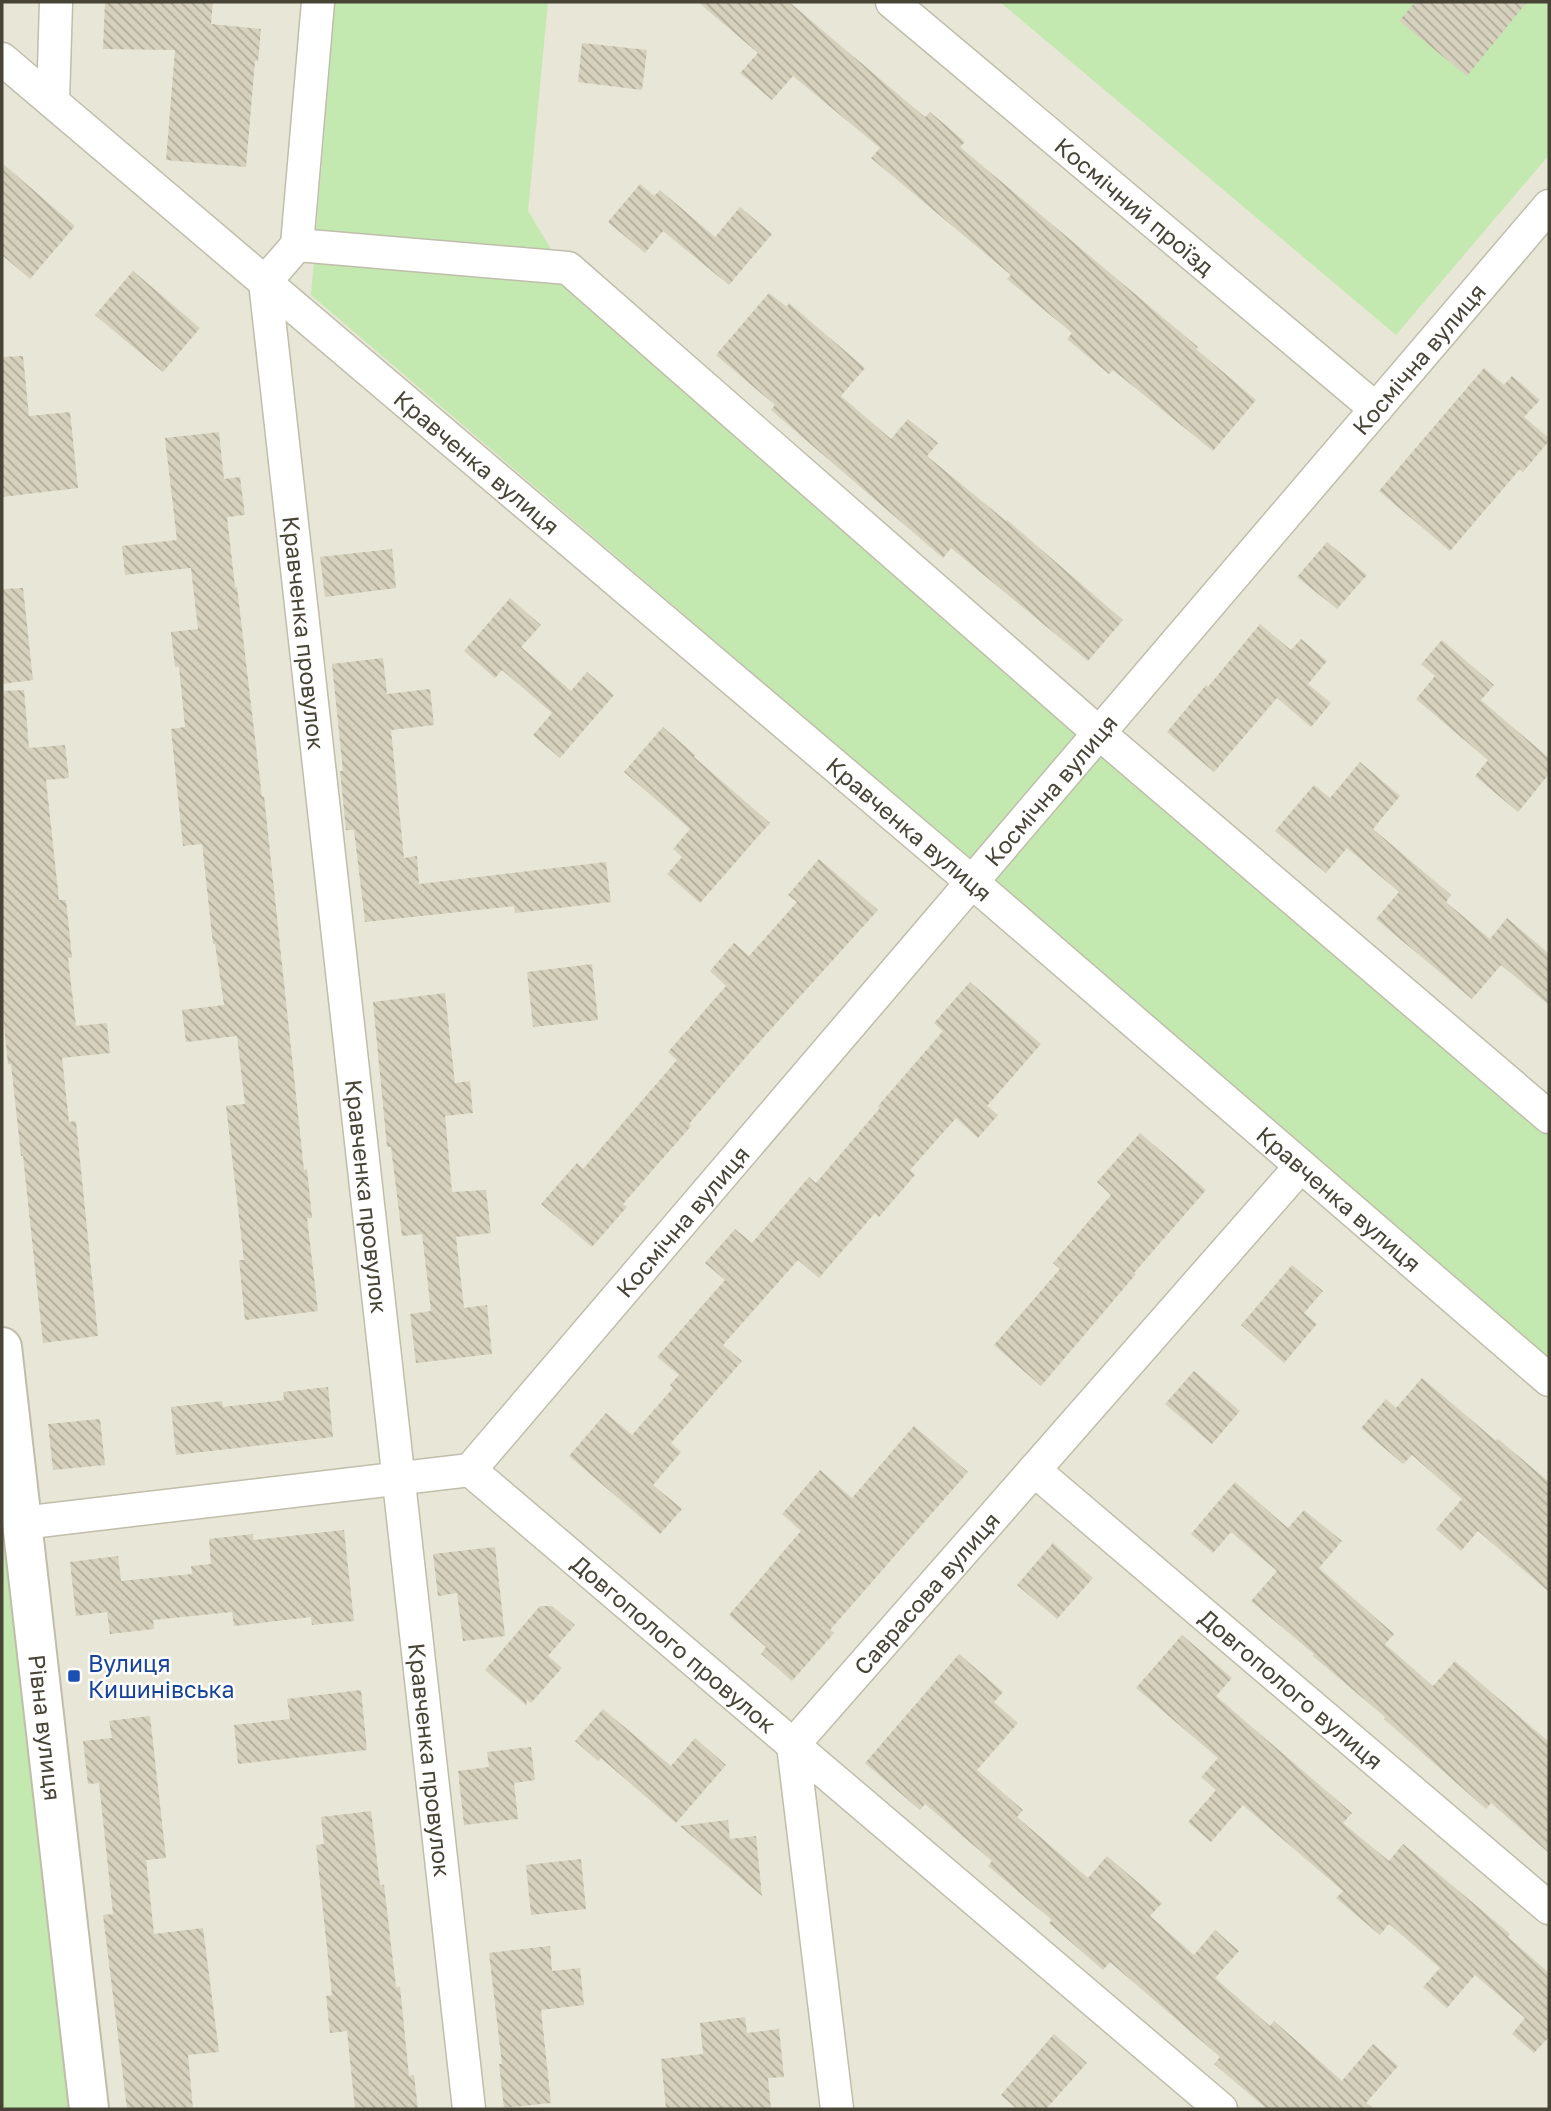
<svg xmlns="http://www.w3.org/2000/svg" width="1551" height="2111" viewBox="0 0 1551 2111" font-family="'Golos Text',sans-serif">
<defs>
<pattern id="building-back-hatch" width="6" height="6" patternUnits="userSpaceOnUse" patternTransform="scale(1.75)"><rect width="6" height="6" fill="#d6d1bd"/><path d="M-1 5l2 2M0 0l6 6M5-1l2 2" fill="none" stroke="#afab9a"/></pattern>
</defs>
<rect width="100%" height="100%" fill="#f4f3e8"/>
<!-- residential -->
<path fill="#e8e6d6" d="M2 2H1549V2109H2Z"/>
<!-- grass -->
<path fill="#c3e9b0" d="M335 2H548L528 211 576 290 1102 752 1549 1136V1362L981 869 311 295Z
M1000 2H1549V155L1396 335Z
M2 1417 81 2109H2Z"/>
<!-- building -->
<path fill="url(#building-back-hatch)" d="M105 2H213L211 24 261 29 258 61H255L246 167 166 160 175 50 103 49Z
M698 2H789L925 117 930 112 965 142 960 147 1198 347 1196 349 1256 400 1213 451 1113 370 1109 374 1067 339 1072 333 1007 279 1011 275 871 158 880 148 793 76 772 100 740 73 758 53Z
M1415 2H1527L1467 76 1399 21Z
M582 43 647 50 642 90 578 82Z
M2 163 75 226 30 279 2 255Z
M640 184 654 196 660 190 715 237 740 207 772 234 729 285 663 231 645 253 608 222Z
M133 271 200 328 163 372 95 315Z
M769 293 787 307 789 303 865 368 841 396 891 439 908 419 938 443 927 456 1006 521 1007 520 1123 620 1088 661 951 548 943 558 771 410 775 405 716 355Z
M23 356 29 416 70 412 78 488 2 497V357Z
M1484 368 1504 385 1512 376 1540 400 1524 417 1549 438V441L1523 472 1520 469 1450 551 1379 491Z
M219 432 224 479 240 477 245 515 227 517 235 587H237L262 797 264 796 304 1170 307 1169 312 1218H307L318 1311 245 1320 239 1260H244L226 1106 245 1104 237 1036 186 1042 182 1010 224 1005 215 944H213L202 844 183 846 171 729 185 727 179 667H175L171 632 198 629 191 568 125 575 122 546 177 540 165 438Z
M1327 542 1367 575 1337 609 1297 577Z
M392 549 396 588 325 597 320 557Z
M23 588 33 680 2 684V589Z
M510 598 541 625 521 647 571 691 587 672 614 695 560 758 533 735 552 713 502 670 495 678 464 651Z
M1260 624 1291 650 1301 639 1327 661 1308 684 1331 703 1311 727 1277 698 1214 772 1167 732 1206 685 1208 687Z
M1442 640 1494 685 1481 700 1549 758V774L1518 812 1475 776 1488 760 1416 699 1435 676 1421 664Z
M383 658 387 694 430 689 434 725 391 730 404 858 417 856 419 884 606 862 611 902 515 913 514 906 365 922 354 830H346L340 771H343L332 664Z
M24 690 29 748 65 745 69 778 46 780 59 900H66L72 958H68L76 1026 107 1023 110 1053 62 1058 69 1122 76 1121 98 1336 43 1343 23 1156H21L11 1064H8L2 1007V691Z
M663 727 695 755 694 757 770 823 700 903 667 874 682 857 673 849 690 829 624 772Z
M1360 762 1400 796 1373 829 1451 895 1446 902 1490 939 1507 918 1549 954V1005L1501 965 1472 999 1376 919 1399 892 1347 848 1326 873 1275 831 1314 785 1330 798Z
M819 859 878 910 752 1050 689 1124 691 1126 623 1204 627 1207 592 1247 541 1204 577 1163 583 1169 677 1060 668 1052 726 986 710 971 734 943 749 956 797 902 788 895Z
M592 964 598 1020 533 1027 527 972Z
M970 982 1041 1044 987 1106 998 1115 978 1138 956 1118 910 1170 915 1175 879 1217 875 1213 819 1278 798 1260 723 1345 742 1361 671 1443 681 1452 653 1485 682 1509 660 1534 569 1456 606 1413 632 1435 673 1388 670 1385 679 1375 657 1357 725 1280 705 1263 735 1229 752 1243 809 1177 816 1183 880 1108 878 1106 943 1031 934 1023Z
M445 993 455 1083 470 1081 473 1113 445 1116 452 1192 486 1190 491 1233 456 1237 464 1308 487 1305 492 1354 416 1363 410 1314 431 1311 422 1234 402 1236 391 1147H387L373 1002Z
M1140 1133 1206 1190 1134 1273 1136 1274 1041 1386 994 1345 1060 1269 1053 1263 1111 1195 1097 1182Z
M1292 1265 1323 1291 1304 1313 1317 1324 1284 1363 1241 1325Z
M1194 1371 1240 1411 1212 1444 1165 1404Z
M1422 1378 1496 1441 1498 1439 1549 1482V1592L1478 1531 1461 1551 1436 1529 1462 1499 1412 1455 1403 1464 1361 1428 1386 1399 1396 1408Z
M328 1387 333 1437 176 1455 171 1407 222 1401 223 1407 284 1400 283 1392Z
M100 1419 105 1465 53 1470 48 1424Z
M914 1426 968 1472 830 1630 834 1633 792 1681 761 1654 766 1647 729 1615 801 1531 782 1514 820 1470 852 1498Z
M1235 1482 1288 1528 1304 1510 1342 1541 1319 1568 1394 1634 1385 1644 1433 1686 1455 1661 1549 1742V1853L1491 1803 1486 1809 1384 1719 1385 1717 1313 1656 1314 1654 1251 1601 1277 1571 1231 1532 1213 1553 1191 1534Z
M344 1530 354 1621 312 1625 311 1617 234 1626 232 1612 153 1620 154 1629 110 1634 107 1612 76 1616 70 1562 118 1556 121 1581 192 1574 191 1566 211 1564 209 1539 253 1534V1540Z
M1053 1543 1093 1578 1057 1619 1017 1585Z
M495 1547 505 1636 463 1641 457 1593 438 1596 433 1554Z
M540 1606H552L575 1625 548 1656 562 1668 531 1703 526 1699 527 1706 485 1670Z
M1182 1635 1232 1678 1216 1696 1352 1813 1343 1823 1389 1861 1403 1844 1510 1934 1508 1937 1549 1973V2039L1548 2038 1534 2053 1512 2034 1525 2018 1475 1975 1447 2008 1423 1987 1440 1968 1389 1924 1380 1935 1336 1898 1343 1891 1243 1805 1211 1842 1188 1822 1216 1790 1201 1777 1218 1758 1136 1688Z
M959 1654 1003 1692 994 1702 1018 1723 977 1770 1023 1810 1017 1817 1088 1878 1107 1856 1162 1903 1150 1916 1194 1955 1215 1930 1239 1951 1215 1978 1270 2026 1274 2021 1342 2081 1373 2044 1398 2066 1366 2103 1374 2109H1267L1214 2064 1220 2057 1110 1962 1103 1970 1049 1923 1052 1920 988 1866 992 1861 925 1804 920 1810 865 1763Z
M361 1690 367 1750 238 1764 234 1725 290 1719 287 1699Z
M603 1709 671 1766 695 1738 726 1765 676 1823 601 1758 598 1761 575 1741Z
M150 1716 166 1858 146 1860 154 1934 203 1928 219 2052 188 2055 193 2109H127L103 1915 113 1914 99 1783 88 1784 83 1741 112 1738 109 1721Z
M531 1747 535 1780 514 1783 518 1819 464 1825 458 1771 489 1767 487 1752Z
M371 1811 380 1885H384L396 1987H400L409 2076 414 2075 418 2109H355L347 2031 330 2033 326 1996 332 1995 316 1845 324 1844 321 1817Z
M728 1820 730 1839 756 1836 762 1896 680 1826Z
M581 1859 586 1909 531 1915 526 1865Z
M550 1946 552 1971 580 1968 584 2005 541 2010 551 2103 504 2108 499 2064H502L489 1953Z
M745 2017 747 2033 779 2029 784 2077 768 2078 771 2109H666L661 2059 703 2054 700 2023Z
M1054 2034 1087 2063 1046 2109H1017L1001 2095Z"/>
<g fill="none" stroke-linecap="round" stroke-linejoin="round">
<!-- minor casing -->
<g stroke="#c0bdaa" stroke-width="35">
<g id="minor">
<path id="s1" d="M318 2 297 245 265 282 469 2109"/>
<path id="s2" d="M892 2 1376 409"/>
<path id="s3" d="M2 59 972 882 1549 1380"/>
<path d="M53 102 56 2"/>
<path d="M297 245 568 268 1099 733 1549 1117"/>
<path id="s4" d="M470 1470 1549 206"/>
<path id="s5" d="M1034 1470 1549 1908"/>
<path id="s6" d="M22 1523 470 1470 1221 2109"/>
<path id="s7" d="M837 2109 793 1745 1301 1166"/>
</g>
</g>
<!-- tertiary casing -->
<g stroke="#c0bdaa" stroke-width="42">
<g id="tertiary">
<path id="s8" d="M2 1347 89 2109"/>
</g>
</g>
<!-- minor -->
<use href="#minor" stroke="#fff" stroke-width="32"/>
<!-- tertiary -->
<use href="#tertiary" stroke="#fff" stroke-width="38"/>
</g>
<!-- markers -->
<rect fill="#1a4fb4" stroke="#fff" stroke-width="2.5" x="67" y="1669" width="14" height="14" rx="3.5"/>
<g text-anchor="middle" dominant-baseline="central" stroke-width="5" stroke-linejoin="round" paint-order="stroke">
<!-- street labels -->
<g font-size="23" fill="#474436" stroke="#fff">
<text stroke="none"><textPath href="#s2" startOffset="317">Космічний проїзд</textPath></text>
<text stroke="none"><textPath href="#s4" startOffset="1461">Космічна вулиця</textPath></text>
<text stroke="none"><textPath href="#s3" startOffset="623">Кравченка вулиця</textPath></text>
<text stroke="none"><textPath href="#s1" startOffset="646">Кравченка провулок</textPath></text>
<text stroke="none"><textPath href="#s4" startOffset="894">Космічна вулиця</textPath></text>
<text stroke="none"><textPath href="#s3" startOffset="1190">Кравченка вулиця</textPath></text>
<text stroke="none"><textPath href="#s1" startOffset="1213">Кравченка провулок</textPath></text>
<text stroke="none"><textPath href="#s3" startOffset="1757">Кравченка вулиця</textPath></text>
<text stroke="none"><textPath href="#s4" startOffset="327">Космічна вулиця</textPath></text>
<text stroke="none"><textPath href="#s7" startOffset="569">Саврасова вулиця</textPath></text>
<text stroke="none"><textPath href="#s6" startOffset="719">Довгополого провулок</textPath></text>
<text stroke="none"><textPath href="#s5" startOffset="338">Довгополого вулиця</textPath></text>
<text stroke="none"><textPath href="#s8" startOffset="383">Рівна вулиця</textPath></text>
<text stroke="none"><textPath href="#s1" startOffset="1780">Кравченка провулок</textPath></text>
</g>
<!-- transit labels -->
<g font-size="23" fill="#164399" stroke="#fff" text-anchor="start">
<text x="88" y="1663">Вулиця<tspan x="88" dy="26">Кишинівська</tspan></text>
</g>
</g>
<!-- border -->
<rect width="1551" height="2111" fill="none" stroke="#474436" stroke-width="7"/>
</svg>
